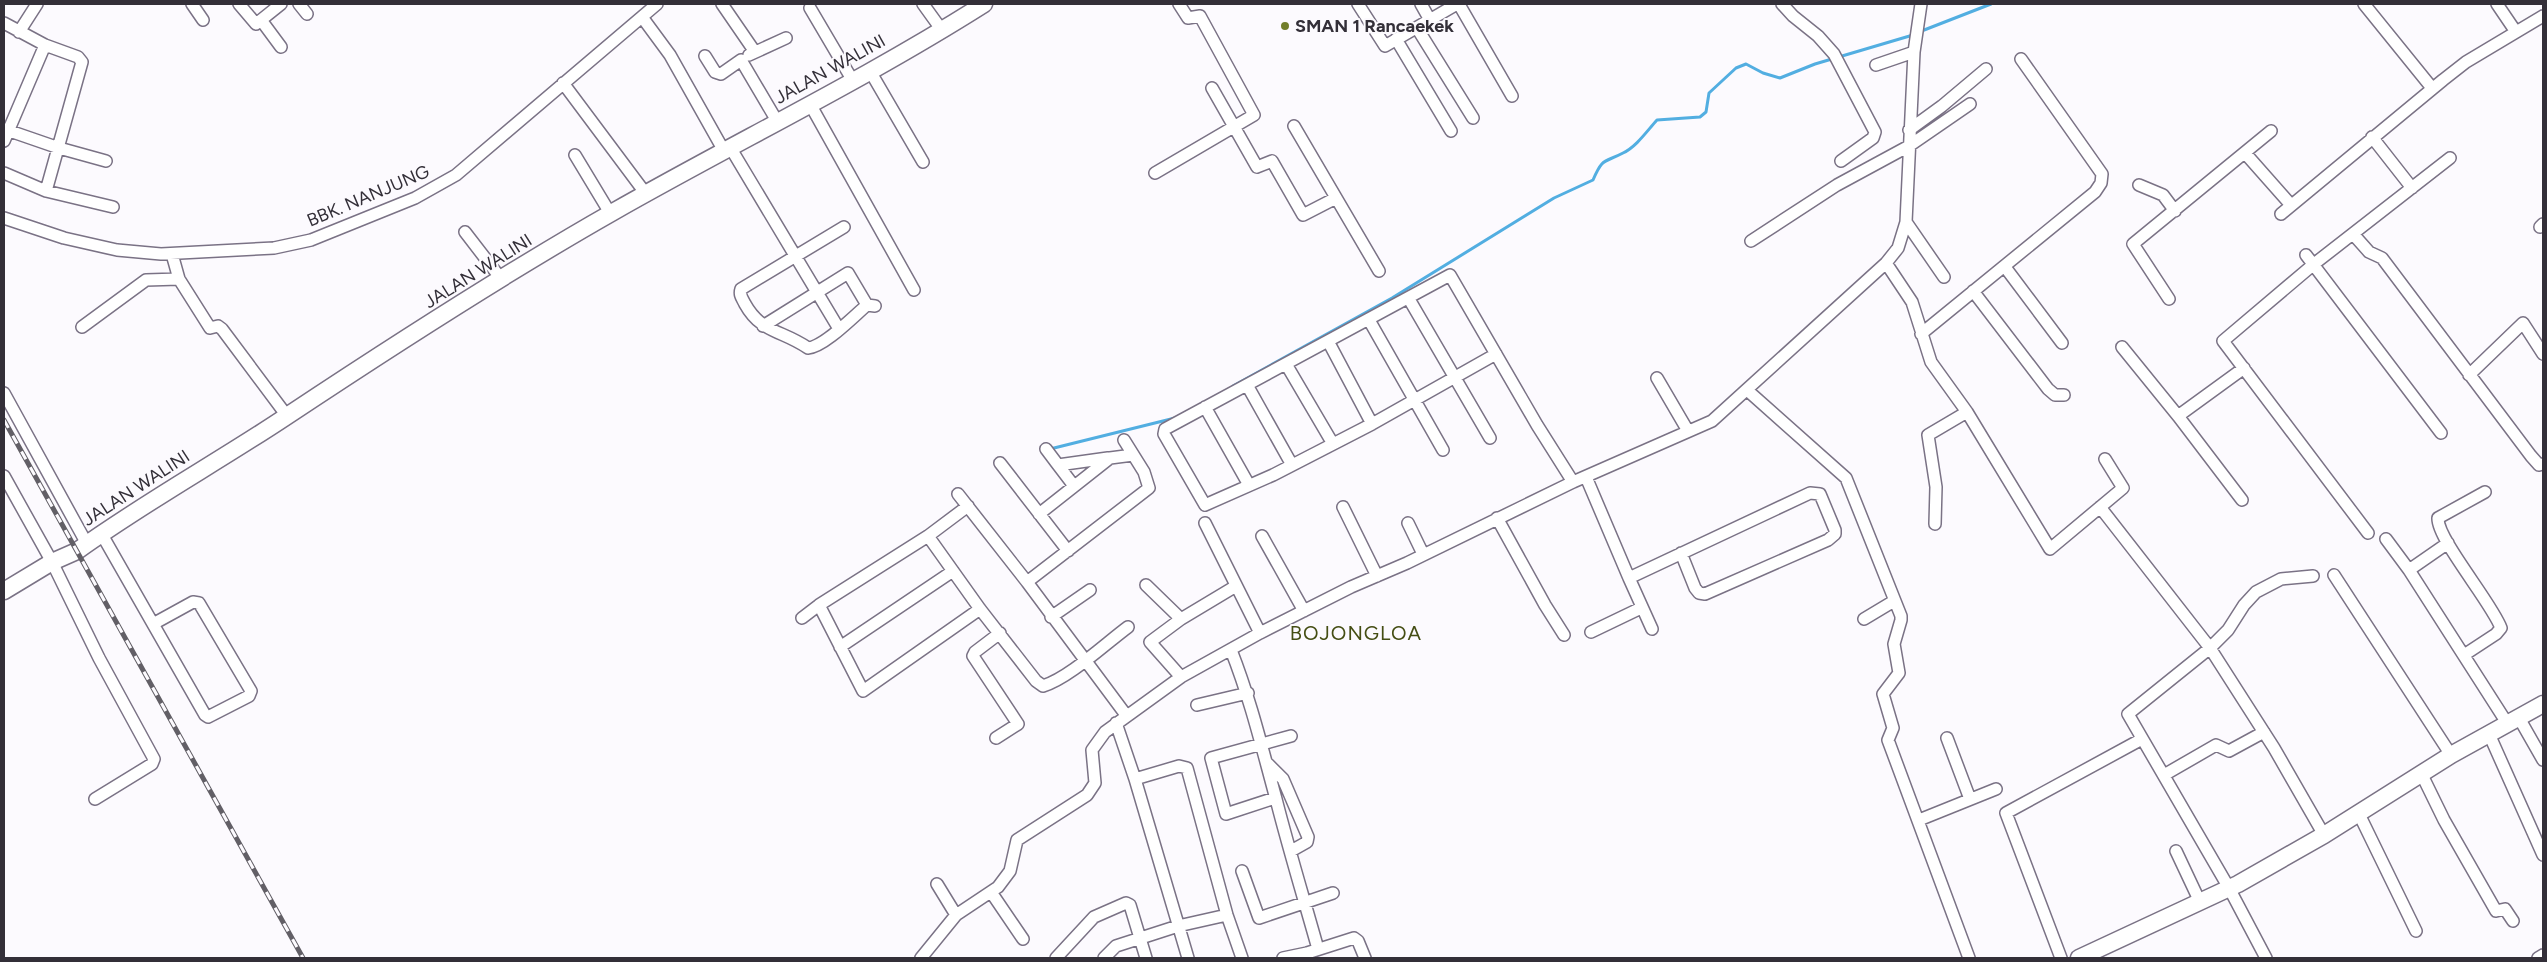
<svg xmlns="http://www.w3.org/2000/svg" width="2547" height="962" viewBox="0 0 2547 962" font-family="Figtree,sans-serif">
<rect width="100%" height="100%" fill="#fcfafe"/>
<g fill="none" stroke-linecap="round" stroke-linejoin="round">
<!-- stream -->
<path stroke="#52aee1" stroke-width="3" d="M1919 32 1991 4
M1233 386 1392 298 1554 198 1593 180C1603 157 1604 163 1623 153 1636 147 1647 131 1657 120L1700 117 1706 112 1709 93 1736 68 1746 64 1763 73 1780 78 1815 64 1913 35
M1050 449 1175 418"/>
<!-- street casing -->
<g stroke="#7a7285" stroke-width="14">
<path id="street" d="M192 4 203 20
M239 4 256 24 281 4
M299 4 307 14
M722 4 755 52
M923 4 941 29
M1358 4 1385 46 1457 4 1460 6 1512 96
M1421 4 1430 20
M1782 4 1793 16 1818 36 1834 54 1875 132 1873 138 1841 161
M2364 4 2432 88
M2497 4 2516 32
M810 8 853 81
M642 17 670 55 724 151
M261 20 281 47
M4 23 45 45 78 57 82 62 46 191
M1417 28 1473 118
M19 32 37 4
M1396 39 1451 131
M749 55 786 38
M705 56 715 72 721 74 741 60 777 121
M1876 65 1914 52
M870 71 923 162
M563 83 646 194
M1212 88 1257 167 1272 161 1303 215 1336 198
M810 104 914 290
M1294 126 1379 271
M4 129 59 148 106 161
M1909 130 1942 106 1986 69
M2372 137 2412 188
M4 141 45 45
M730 147 839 329
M2245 153 2291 205
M575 155 610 213
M4 173 46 191 113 207
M1155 173 1254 115 1200 16 1188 18 1179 4
M2139 185 2163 195 2175 211
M2281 214 2443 80 2466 62 2543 16
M4 218 64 238 117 250 161 254 274 248 311 240 415 198 456 175 657 4
M1906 222 1944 277
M844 227 741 289C739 295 742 298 745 304 761 333 782 330 808 348 824 347 854 316 867 305L875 306
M2540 227 2543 224
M465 232 502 280
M2353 234 2369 252 2382 258 2531 456 2539 465 2543 464
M1751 241 1837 185 1909 146 1970 104
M172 254 179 279 210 328 218 326 222 329 287 416
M2306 255 2441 433
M1886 263 1912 302 1931 362 1967 412
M2005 267 2062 343
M1973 291 2048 389 2055 395H2064
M1409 299 1490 438
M2169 299 2133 244 2271 131
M1369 320 1443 450
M763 326 848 273 867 305
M82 327 146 280 179 279
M1921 334 2095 192 2101 183 2102 174 2021 59
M1328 341 1372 424
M2122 347 2178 416 2244 368
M1496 354 1372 424 1273 475 1205 505 1164 434 1165 429 1450 275 1537 425 1573 482
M1286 364 1333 444
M2469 375 2523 323 2543 354
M1657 378 1688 431
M1247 385 1292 465
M1747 390 1846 478 1901 616V620L1894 644 1899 673 1883 694 1893 728 1888 740 1969 958
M4 393 87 544
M1205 407 1249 485
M2178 416 2242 500
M1046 449 1058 465 1108 458
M1000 463 1068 551
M1058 465 1074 486
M4 476 52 562 99 658 154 759 152 764 95 799
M1586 477 1629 578 1810 493 1820 494 1835 530V534L1828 540 1705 594 1699 593 1695 588 1681 553
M958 494 1027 582 1126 715
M1343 507 1377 576
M2100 507 2210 648 2274 748 2324 835
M1039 514 1110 458 1133 455
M1497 518 1545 605 1564 635
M1205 523 1260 633
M1408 523 1423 554
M1935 524 1936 487 1928 435 1967 412 2050 549 2123 488 2105 459
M101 533 205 715 208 717 249 696 251 691 199 603 193 602 153 624
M2368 533 2223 341 2314 264 2450 158
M928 536 980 609 1036 681 1043 686C1069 678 1105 644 1128 627
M1262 536 1304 611
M2386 539 2409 570 2507 723
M2409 570 2448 543
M2334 575 2451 755
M1629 578 1652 629
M1027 582 1149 488 1144 472 1124 440
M1146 585 1181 619
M819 605 863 691 980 609
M1051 617 1090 590
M802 618 819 605 928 536 968 506
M1864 619 1894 601
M1591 632 1641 608
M840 647 953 571
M1231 650C1251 701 1262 748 1276 799 1289 850 1304 899 1318 949
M2464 655 2496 634 2501 628C2492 603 2437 539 2438 518L2485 492
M1181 677 1150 642 1181 619 1236 586
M1197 705 1248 693
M2519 718 2543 760
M1116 723 1135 779 1188 958
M2489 734 2543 855
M996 738 1018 724 973 656 975 652 1000 633
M1947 738 1970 799
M1268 764 1283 779 1308 837 1307 842 1291 851
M2421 773 2444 820 2496 911 2505 909 2513 921
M2164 775 2216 745 2229 751 2264 732
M1135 779 1179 766 1187 768 1227 915 1242 958
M1275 798 1226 814 1211 758 1291 736
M2358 812 2416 931
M1919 820 1996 789
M2176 851 2200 902
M1242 871 1259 918 1333 893
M937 884 956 915
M991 892 1023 939
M921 958 956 915 998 887 1010 871 1017 840 1087 795 1095 783 1092 750 1105 732 1181 677 1260 633 1351 587 1407 563 1573 482 1712 421 1886 263 1898 248 1906 222 1914 52 1921 4
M1056 958 1094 917 1126 903 1130 905 1146 958
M1104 958 1116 946 1178 926 1227 915
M1283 958 1307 953 1354 938 1358 941 1365 958
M2061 958 2006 813 2142 739
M2266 958 2229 888 2128 714 2210 648 2228 630 2244 605 2256 592 2281 579 2313 576
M2538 958 2543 955"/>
</g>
<!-- secondary casing -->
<g stroke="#7a7285" stroke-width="19">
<path id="secondary" d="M4 591 52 562 77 551C145 502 218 462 287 416 394 345 502 275 613 212 736 142 864 80 984 4
M2079 958 2238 884 2324 835 2451 755 2543 704"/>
</g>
<!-- street -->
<use href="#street" stroke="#fff" stroke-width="11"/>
<!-- secondary -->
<use href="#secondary" stroke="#fff" stroke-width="16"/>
<!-- rail casing -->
<g stroke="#625f66" stroke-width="5">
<path id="rail" d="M4 420 303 958"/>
</g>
<!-- rail -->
<use href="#rail" stroke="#fcfafe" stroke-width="3" stroke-dasharray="9" stroke-linecap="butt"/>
</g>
<!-- markers -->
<circle fill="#727e2b" stroke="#fcfafe" stroke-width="2" cx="1285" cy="26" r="5"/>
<g text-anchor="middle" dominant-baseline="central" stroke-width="4" stroke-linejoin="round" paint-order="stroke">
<!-- poi labels -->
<g font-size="18" font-weight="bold" fill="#332f38" stroke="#fcfafe" text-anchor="start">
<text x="1295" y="26">SMAN 1 Rancaekek</text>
</g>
<!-- street labels -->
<g font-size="18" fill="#332f38" stroke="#fcfafe">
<text transform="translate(830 69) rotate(-29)">JALAN WALINI</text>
<text transform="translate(368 196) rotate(-23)">BBK. NANJUNG</text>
<text transform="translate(478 271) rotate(-32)">JALAN WALINI</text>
<text transform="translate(136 488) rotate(-33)">JALAN WALINI</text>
</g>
<!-- quarter labels -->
<g font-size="20" letter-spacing="1" fill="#454e14" stroke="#fcfafe">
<text x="1356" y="633">BOJONGLOA</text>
</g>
</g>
<!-- border -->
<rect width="2547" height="962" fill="none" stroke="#332f38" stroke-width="10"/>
</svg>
